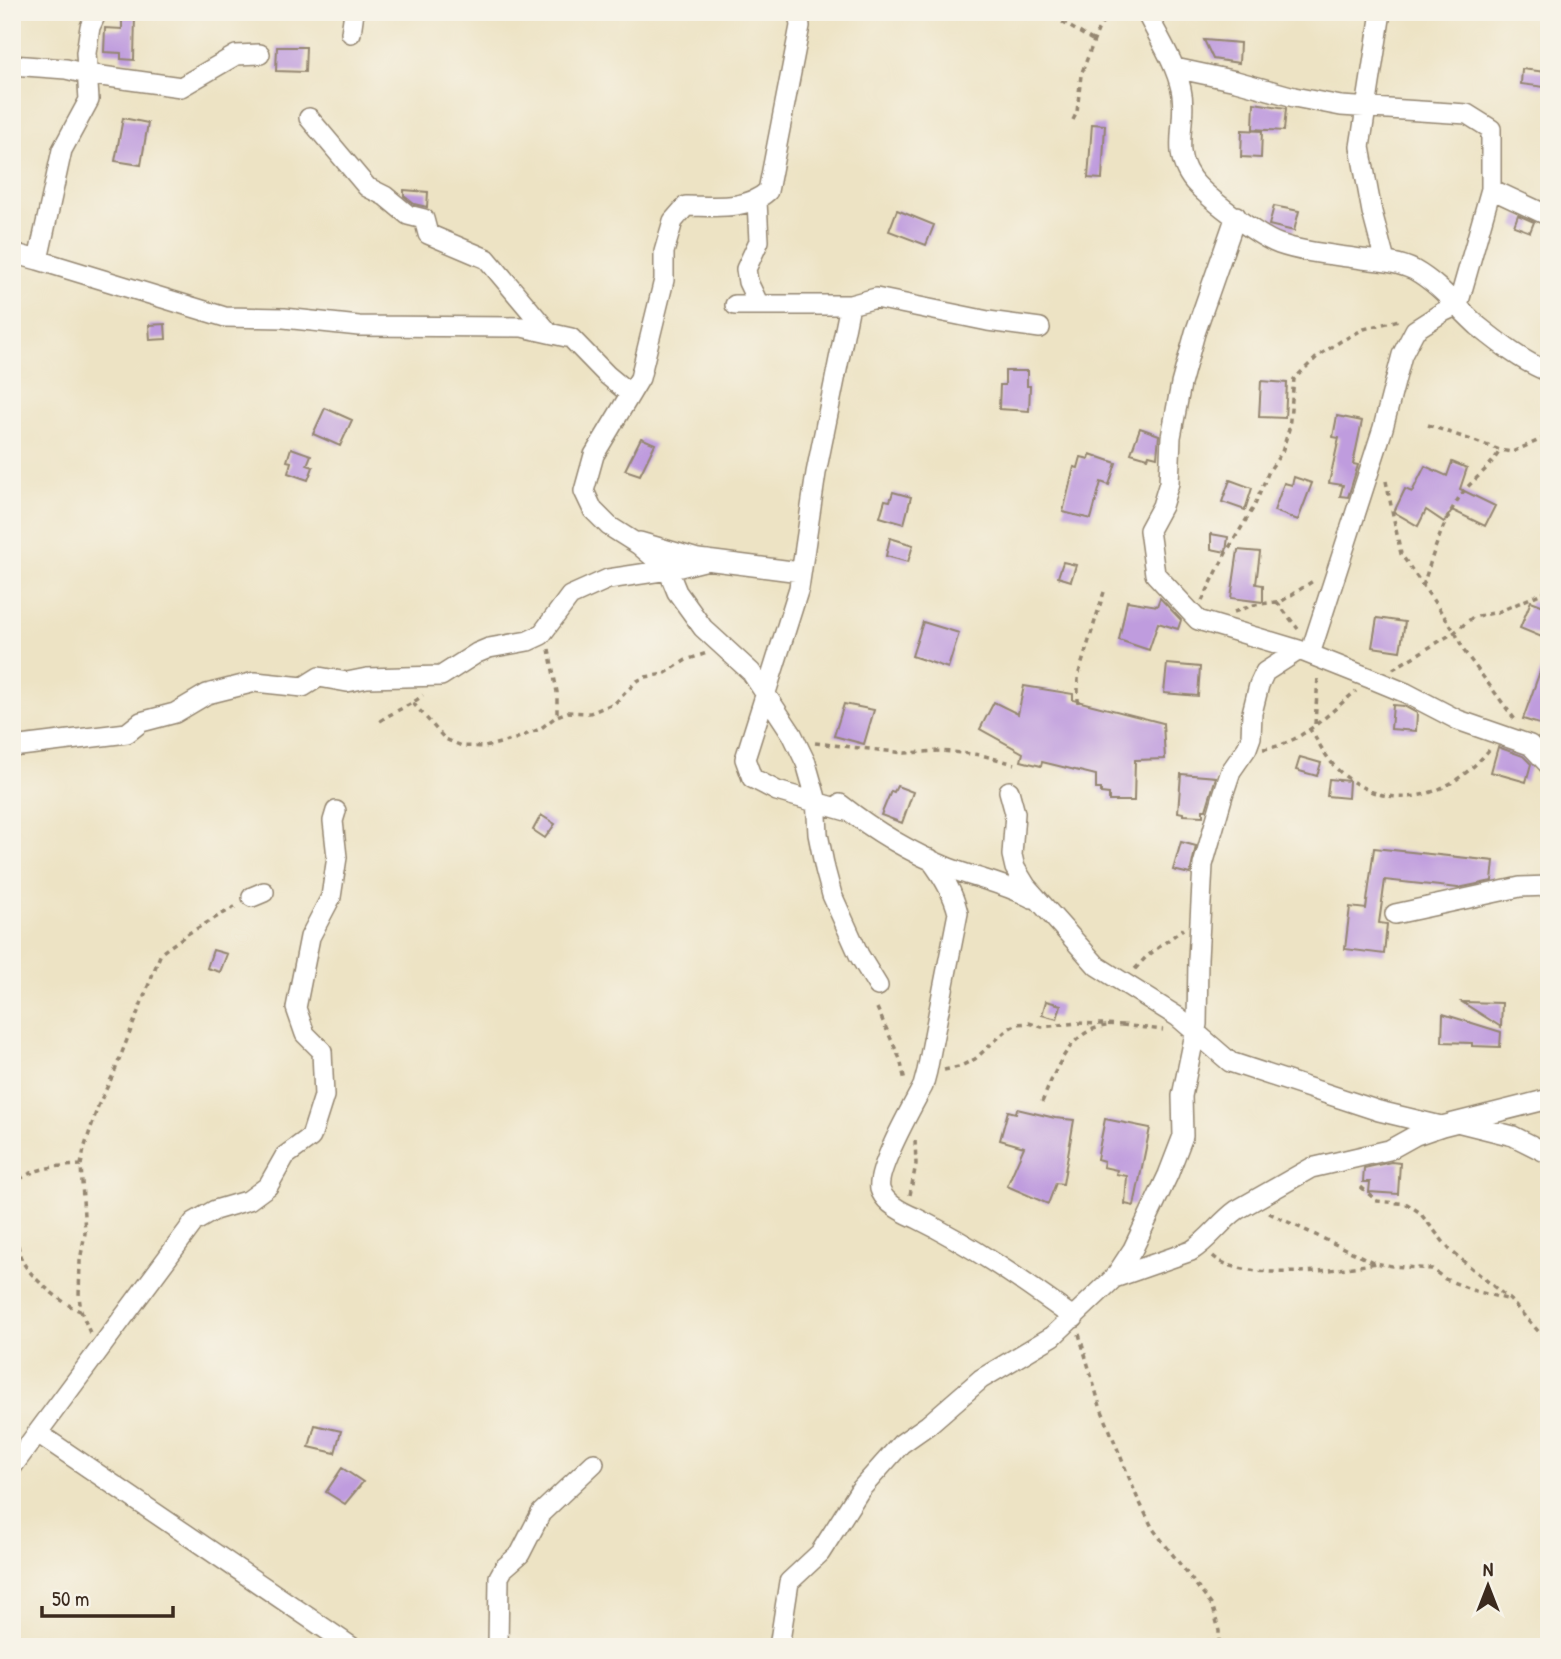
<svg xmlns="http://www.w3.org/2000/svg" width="1561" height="1659" viewBox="0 0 1561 1659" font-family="'Patrick Hand',sans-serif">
<rect width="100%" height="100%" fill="#f7f3e8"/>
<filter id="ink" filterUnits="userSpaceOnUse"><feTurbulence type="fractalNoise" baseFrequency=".0143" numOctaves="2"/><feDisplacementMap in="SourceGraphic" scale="14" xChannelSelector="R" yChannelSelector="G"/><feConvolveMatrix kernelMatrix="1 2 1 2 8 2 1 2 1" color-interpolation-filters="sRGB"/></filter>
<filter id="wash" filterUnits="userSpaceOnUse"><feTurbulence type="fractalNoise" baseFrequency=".00686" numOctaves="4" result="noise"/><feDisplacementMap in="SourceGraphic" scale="28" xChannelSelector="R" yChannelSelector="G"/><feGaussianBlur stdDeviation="1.57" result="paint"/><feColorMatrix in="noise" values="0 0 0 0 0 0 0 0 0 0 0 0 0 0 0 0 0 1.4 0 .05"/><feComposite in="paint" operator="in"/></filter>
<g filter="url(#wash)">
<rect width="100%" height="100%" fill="#ede3c4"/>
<g id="blocks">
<!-- building -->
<path fill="#bf9cde" d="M122 15H135L134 60 121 59V53L104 52 105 28 122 29Z
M1204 40 1240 43 1239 63 1213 59Z
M277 47H306L305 72 276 71Z
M1522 69 1546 72 1544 87 1521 84Z
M1254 103 1286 108 1284 131 1253 129Z
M123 118 148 123 141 165 115 161Z
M1092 124 1105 125 1102 179 1088 178Z
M1242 130 1262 131 1261 158 1241 157Z
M404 190 428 192 427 207 414 204 404 196Z
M1274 206 1299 211 1294 231 1269 225Z
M897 210 934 225 926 245 889 231Z
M1518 215 1534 222 1530 232 1514 226Z
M165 324 166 339 150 340 149 325Z
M1005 371H1027V386H1030L1029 411 999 409 1000 385H1005Z
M1261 381 1287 383 1285 418 1259 417Z
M325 408 352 420 340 446 313 434Z
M1337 416 1362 421 1353 464 1358 465 1348 497 1340 496 1343 485 1329 483 1339 438 1333 437Z
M1140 428 1159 435 1157 457 1149 455 1148 458 1131 453Z
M641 438 655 444 640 475 625 470Z
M291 448 311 455 307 465 313 467 308 480 288 473 291 462 287 461Z
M1090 454 1116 463 1109 485 1101 482 1091 519 1063 512 1074 467 1078 468 1081 457 1089 459Z
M1452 462 1467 468 1460 489 1495 506 1485 526 1452 510 1444 522 1426 510 1418 526 1394 512 1405 489 1412 492 1425 466 1447 476Z
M1294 477 1312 483 1298 520 1274 511 1284 483 1292 485Z
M1230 480 1252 488 1245 510 1222 502Z
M893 492 911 497 904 524 880 517 885 500 890 501Z
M1211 534 1228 537 1226 552 1211 549Z
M890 538 913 545 908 562 886 556Z
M1238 550 1260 552 1256 584 1263 585V602L1231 598Z
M1063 562 1076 565 1071 581 1058 577Z
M1160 598 1181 620 1178 629 1158 623 1149 650 1119 640 1127 601 1157 606Z
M1531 601 1549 608V640L1520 628Z
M1377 618 1405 622 1400 651 1372 647Z
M923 622 959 633 948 668 912 656Z
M1547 652 1549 653V727L1523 719Z
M1167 664 1200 667 1198 696 1164 693Z
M1024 686 1073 694V700L1163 723 1165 759 1135 760 1134 801H1109V794L1101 793V789H1096V775L1042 762 1041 766 1021 761 1023 753 980 729 994 702 1018 714Z
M844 704 874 710 864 744 834 736Z
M1393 705 1404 706 1417 713 1416 731 1391 729Z
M1498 747 1523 756 1531 764 1526 782 1491 772Z
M1300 757 1321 763 1317 776 1296 770Z
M1181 774 1216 777 1206 810H1203V816L1183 815V813L1178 812Z
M1329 779 1349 781 1348 798 1327 796Z
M897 786 913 792 902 823 881 815 891 791 894 792Z
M541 815 555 824 545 838 533 830Z
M1181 842 1196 846 1190 874 1173 870Z
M1374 848 1494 861 1492 881 1458 888 1385 880 1379 923 1387 924 1384 954 1345 949 1350 907 1366 909Z
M213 950 227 954 220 972 207 968Z
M1046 1001 1061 1005 1057 1019 1042 1015Z
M1462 1002 1502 1003 1501 1027Z
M1443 1014 1501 1032 1500 1047 1472 1046V1043L1442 1042Z
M1017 1109 1055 1118 1074 1120 1063 1184 1056 1183 1048 1204 1007 1186 1024 1147 1000 1140 1008 1111 1016 1113Z
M1105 1119 1150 1128 1134 1206 1125 1204 1127 1176 1116 1174 1117 1170 1103 1167 1104 1161 1097 1159Z
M1391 1162 1400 1163 1398 1194 1369 1192 1370 1182H1363L1364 1168Z
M315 1425 341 1431 335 1453 309 1447Z
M342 1468 363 1482 345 1504 326 1492Z"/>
</g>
</g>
<g filter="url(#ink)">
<use href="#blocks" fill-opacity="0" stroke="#948671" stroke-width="2"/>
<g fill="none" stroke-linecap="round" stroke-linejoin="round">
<!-- minor casing -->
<g stroke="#948671" stroke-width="22">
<path id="minor" d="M798 12 800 26 768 191C746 211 714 206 686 206L673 221 664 252V280L640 378 594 455 584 491 593 510 609 526 639 545 668 570 677 592 703 628 751 672 792 734 806 763 816 798 818 834 825 869 832 895 859 955 878 986
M1146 12C1158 37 1175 62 1181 89 1186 110 1179 132 1181 152 1182 164 1189 177 1197 185 1212 201 1259 237 1279 244 1305 253 1335 255 1362 259 1380 261 1398 262 1414 270 1439 284 1457 307 1478 326 1499 343 1523 362 1549 372
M1381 12 1360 147 1372 212 1385 261
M351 33 354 12
M12 65 66 69 87 74 181 87 236 55 260 54
M1175 68 1236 81 1294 97 1341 106 1467 114 1491 129V189L1458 305 1443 312 1415 330 1402 355 1383 428 1310 654
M309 118 367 187 385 196 408 215 424 219 428 234 487 259 549 333
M1491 189 1549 216
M757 201 759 241 746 269 748 282 758 303
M1236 216 1195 333 1181 384 1171 437 1169 483 1162 506 1149 530 1155 574 1198 620 1299 650 1372 679 1406 693 1458 720 1530 745 1549 765
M12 253 38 260 62 150 89 100 86 53 90 27 97 12
M38 260 225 317 284 318 359 326 522 327 571 338 607 375 630 394
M735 305H850L876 298 988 321 1040 328
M850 305 816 473 799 588 745 759 752 778 777 791 850 812
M640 542 698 559 800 572
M12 747 127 733 141 722 175 713 207 694 255 682 303 687 319 677 347 682 367 678 441 676 477 653 489 648 528 641 541 635 570 596 608 579 668 570 708 560
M1009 791 1015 813 1012 855 1015 868 1026 886 1097 966 1178 1017 1230 1062 1379 1111 1441 1126
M840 804C872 829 911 853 949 868 978 879 1003 883 1032 898
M930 859C943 876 953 892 958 913L927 1071 923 1086C913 1105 876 1170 880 1189 884 1203 904 1213 916 1218 973 1246 1023 1281 1074 1318
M252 897 264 892
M1395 914 1520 887 1549 886
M1461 1123 1513 1136 1549 1154
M1114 1278 1133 1249 1168 1175 1183 1136 1182 1096 1197 1024 1198 959 1203 865 1223 795 1231 771 1247 748 1251 737 1252 713 1259 685 1265 672 1299 650
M39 1434 352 1647
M12 1467 194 1222 215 1210 249 1200 268 1186 285 1156 311 1137 324 1096 322 1051 305 1034 296 1008 310 937 331 897 337 857 333 821 336 811
M498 1647 499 1577 504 1568 520 1554 541 1513 594 1463
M779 1647 789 1582 820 1553 860 1490 901 1444 928 1425 981 1379 1053 1336 1114 1278 1191 1251C1209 1240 1220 1222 1237 1210L1311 1168 1389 1150 1416 1135 1442 1126 1549 1099"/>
</g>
<!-- path -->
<path stroke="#948671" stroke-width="3.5" stroke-dasharray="5 5" stroke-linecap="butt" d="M1045 12 1094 41
M1073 120 1077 112 1081 75 1098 30 1109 12
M1428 425 1500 450 1512 452 1549 436
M1386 481 1401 554 1455 632 1464 651 1516 721
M1423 586C1433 554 1443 518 1464 491 1476 477 1491 467 1500 450
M1202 601 1227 551 1254 507 1269 471 1282 452 1289 429 1294 379 1318 356 1341 341 1364 329 1399 320
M1277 602 1298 629
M1234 612 1254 605 1282 601 1316 579
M549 649 557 692V716
M1393 669 1455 632 1473 617 1498 612 1549 590
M413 703 445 739 462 746 485 747 515 739 540 729 557 716 568 712 590 713 615 703 637 681 645 677 664 674 686 660 707 653
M1078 703V676L1104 592
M380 721C394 711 410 706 423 695
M1315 724 1318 677
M1309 728C1318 741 1326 758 1337 769 1388 817 1448 799 1489 750
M815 743 905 753 940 751 963 753 981 755 1015 764
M1263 749C1300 745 1329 713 1356 691
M1135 969 1146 957 1183 929
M877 1008 900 1059 905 1081
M1122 1025 1163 1030
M944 1070 959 1067 975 1059 1008 1029 1017 1024 1029 1023 1042 1027 1077 1023 1124 1025
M1042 1102C1055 1072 1069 1029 1107 1026
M12 1186C30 1167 57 1166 81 1165
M1361 1187 1377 1201 1407 1204 1419 1212 1450 1250 1510 1300 1539 1332 1549 1338
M910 1195 916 1164 915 1140
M1269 1213 1375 1263 1392 1266 1432 1269 1445 1279 1475 1291 1510 1300
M12 1226C19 1237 17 1247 21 1258 28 1276 63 1304 80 1311
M1213 1256C1240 1282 1340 1271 1375 1263
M90 1333 81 1311 79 1296 80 1261 85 1233 81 1165 84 1149 98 1106 114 1073 161 953 189 933 238 905
M1079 1334 1100 1406 1137 1497 1153 1529 1213 1607 1219 1631V1647"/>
<!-- minor -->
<use href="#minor" stroke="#fff" stroke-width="19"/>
</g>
</g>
<!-- margin -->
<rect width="1561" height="1659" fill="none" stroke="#f7f3e8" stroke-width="42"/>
<!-- north arrow -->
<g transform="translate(1488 1586)" stroke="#f7f3e8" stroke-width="5" paint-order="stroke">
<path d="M0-5L12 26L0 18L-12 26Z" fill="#3b2a1e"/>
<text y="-10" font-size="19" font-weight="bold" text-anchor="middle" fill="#3b2a1e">N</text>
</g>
<!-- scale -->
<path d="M42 1606v10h131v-10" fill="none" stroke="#3b2a1e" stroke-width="3.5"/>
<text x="52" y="1606" font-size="21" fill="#3b2a1e" stroke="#f7f3e8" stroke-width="5" paint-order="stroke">50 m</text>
</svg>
